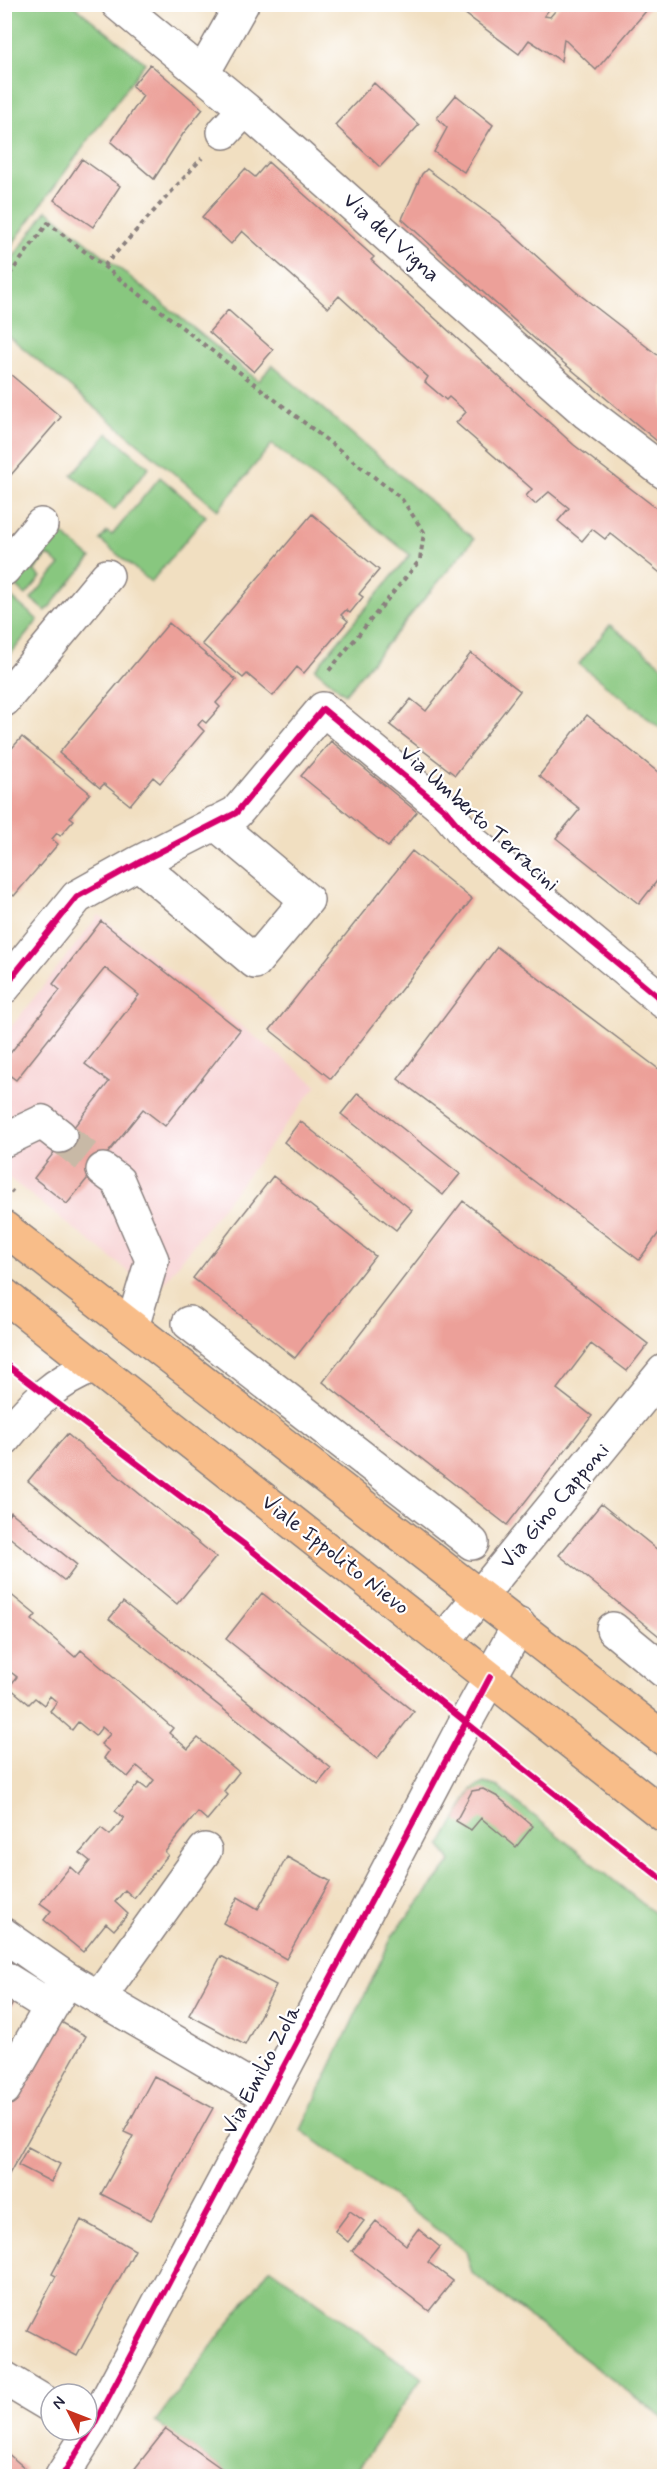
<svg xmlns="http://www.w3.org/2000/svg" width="669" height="2481" viewBox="0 0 669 2481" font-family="Mynerve,sans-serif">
<rect width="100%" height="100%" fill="#fff"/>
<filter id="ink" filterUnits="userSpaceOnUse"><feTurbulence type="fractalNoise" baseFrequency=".0167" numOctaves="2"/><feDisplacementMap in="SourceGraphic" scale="12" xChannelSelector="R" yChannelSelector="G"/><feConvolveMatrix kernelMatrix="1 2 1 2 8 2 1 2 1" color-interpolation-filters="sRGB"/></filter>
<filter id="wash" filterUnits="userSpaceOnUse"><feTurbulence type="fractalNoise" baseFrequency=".008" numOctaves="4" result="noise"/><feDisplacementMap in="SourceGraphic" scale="24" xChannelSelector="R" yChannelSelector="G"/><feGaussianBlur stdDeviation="1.35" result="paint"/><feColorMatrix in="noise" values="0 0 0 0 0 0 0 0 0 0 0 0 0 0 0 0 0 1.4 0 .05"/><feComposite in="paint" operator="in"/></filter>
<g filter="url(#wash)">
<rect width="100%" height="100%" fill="#f1dfc1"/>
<!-- built -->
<path fill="#f7cfd0" d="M99 915 317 1085 156 1293 5 1175 4 1036Z"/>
<!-- green -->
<path fill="#88c77f" stroke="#55745d" stroke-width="1.5" d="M5 4 73 5 145 63 5 254Z
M47 210 259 381 272 365 474 539 345 694 315 669 410 555 272 444 218 510 5 333V269Z
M108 433 149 467 114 510 72 475Z
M160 477 206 516 151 582 100 540 107 532 112 535Z
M54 527 91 558 46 611 31 599 60 565 48 555 34 571 41 577 26 595 9 580Z
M5 592 38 620 5 661Z
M610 625 664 667V731L579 664Z
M485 1783 498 1787 664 1921V2419L472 2273 466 2251 301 2130 393 1935 451 1862 441 1846 472 1789Z
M270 2268 422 2378 353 2476H232L155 2422Z"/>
<g id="blocks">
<!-- building -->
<path fill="#eca099" d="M452 4H553L544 16 550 17 561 4H652L596 70 564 39 561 61 529 40 519 54Z
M150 64 203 109 183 134 154 179 111 142 143 96 132 86Z
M374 83 419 125 380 167 335 125Z
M456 95 493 125 464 172 434 152 447 128 437 118Z
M82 159 120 186 93 227 54 200Z
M268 162 374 257 371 260 574 445 664 514V576L610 533 605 539 592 529 582 541 558 521 569 508 549 492 535 504 526 496 532 489 456 423 466 412 449 397 446 400 425 382 428 377 339 296 328 308 242 231 231 244 202 217 245 169 255 177Z
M427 169 498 221 575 291 664 360V447L535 339 402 219 422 174Z
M228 310 273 350 254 372 209 332Z
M4 369 61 417 4 483Z
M312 514 379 570 359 594 363 597 350 613 346 610 341 615 348 621 304 673 297 667 273 696 247 674 243 678 202 644Z
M169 623 236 680 216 703 220 707 206 723 202 720 198 725 204 731 160 783 153 777 130 805 104 784 100 788 59 753Z
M471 653 520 691 455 775 390 725 411 699 426 711Z
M587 715 664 777V872L639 904 556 838 580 809 539 776Z
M22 737 90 793 70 817 74 820 60 836 57 833 52 839 58 844 14 896 7 890 4 893V757Z
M331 741 417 812 388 847 301 776Z
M412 851 472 899 331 1079 270 1030Z
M101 921 240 1030 165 1126 143 1109 67 1204 34 1178 109 1082 85 1064 139 995 105 968 16 1080 4 1071V1061L60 990 53 984Z
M497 947 664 1073V1226L639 1260 398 1079Z
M358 1093 460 1174 443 1195 341 1114Z
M300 1121 412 1210 396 1230 284 1142Z
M273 1176 375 1256 295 1358 193 1278Z
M463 1201 648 1344 627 1371 591 1344 557 1389 592 1416 507 1525 323 1382Z
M67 1434 216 1557 177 1604 28 1481Z
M601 1504 664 1555V1640L559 1555Z
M11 1512 77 1565 65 1581 4 1533V1521Z
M4 1589 36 1615 32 1620 75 1657 81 1650 173 1728 169 1733 188 1749 198 1738 239 1772 224 1791 228 1795 207 1820 198 1812 165 1852 168 1855 134 1898 125 1890 115 1902 128 1914 114 1930 106 1923 83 1952 44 1920 51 1911 40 1903 70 1867 79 1875 90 1861 80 1853 101 1828 110 1835 124 1818 115 1811 139 1783 147 1789 154 1780 137 1766 128 1777 104 1758 109 1751 101 1744 110 1734 102 1727 95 1736 78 1722 72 1730 50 1711 57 1702 50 1696 44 1705 35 1698 29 1704 9 1687 17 1677 4 1667Z
M262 1593 414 1712 377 1759 226 1639Z
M123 1602 331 1768 318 1784 109 1619Z
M483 1789 498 1797 533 1826 516 1847 481 1818 471 1830 456 1821 472 1791Z
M287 1857 330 1881 286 1959 223 1923 238 1897 258 1909Z
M221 1956 276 1985 245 2045 189 2015Z
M4 1994 15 2000 4 2018Z
M54 2018 86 2036 4 2183V2109Z
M154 2076 213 2108 151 2220 101 2194 133 2136 124 2132Z
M28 2147 60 2164 51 2182 18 2165Z
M350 2211 364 2221 348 2242 335 2231Z
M81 2220 135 2250 77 2356 27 2330 56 2276 52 2274Z
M376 2221 406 2245 418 2229 440 2247 428 2262 453 2281 429 2311 352 2251Z
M166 2429 232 2476H129Z
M6 2452 26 2469 20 2476H4Z"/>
</g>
</g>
<g filter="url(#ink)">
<use href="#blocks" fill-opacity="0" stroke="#8a807e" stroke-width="1.5"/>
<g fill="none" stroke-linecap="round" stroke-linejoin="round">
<!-- minor-tunnel -->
<path stroke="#c8b9a6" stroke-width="33" stroke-dasharray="33 16" stroke-linecap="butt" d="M60 1136 103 1170"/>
<!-- minor casing -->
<g stroke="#8a807e" stroke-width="36">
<path id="minor" d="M118 4 245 109 587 413 664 472
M203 73 242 4
M224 132 245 109
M4 569 41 525
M4 700 107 576
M138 863 255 962 307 900 215 823
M4 987 77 897 138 863 236 813 323 709 445 810 472 842 664 1002
M4 1140 42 1122 60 1136
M103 1170 118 1181 152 1260 132 1327
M189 1323 472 1543
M4 1439C32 1405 54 1381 95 1366
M613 1629 664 1671
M444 1640 664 1371
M4 1935 67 1979
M4 1978 51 2007
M99 1998 205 1850
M4 2089 67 1979 269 2097
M4 2378 51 2406
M62 2476 91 2430 269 2097 465 1723 519 1625"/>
</g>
<!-- major casing -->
<g stroke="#8a807e" stroke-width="36">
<path id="major" d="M4 1228 664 1739
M4 1295 664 1815"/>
</g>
<!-- path -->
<path stroke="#8a807e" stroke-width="4" stroke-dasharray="4.5 4.5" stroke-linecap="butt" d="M104 266 202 158
M4 282 48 223 401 498 424 532 420 560 327 673
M4 1185 13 1192"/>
<!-- minor -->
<use href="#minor" stroke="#fff" stroke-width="33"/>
<!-- major -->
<use href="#major" stroke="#f8bd89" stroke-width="33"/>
<!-- cycleway casing -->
<g stroke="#fff" stroke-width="10">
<path id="cycleway" d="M4 987 77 897 138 863 236 813 323 709 445 810 472 842 664 1002
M4 1363 245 1545 664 1881
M62 2476 91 2430 490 1677"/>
</g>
<!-- cycleway -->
<use href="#cycleway" stroke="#d6006c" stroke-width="6"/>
</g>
</g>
<g text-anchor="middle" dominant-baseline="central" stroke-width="4.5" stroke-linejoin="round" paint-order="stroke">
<!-- street labels -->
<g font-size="22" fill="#22223b" stroke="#fff">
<text transform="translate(391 238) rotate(42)">Via del Vigna</text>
<text transform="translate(479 819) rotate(42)">Via Umberto Terracini</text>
<text transform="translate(555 1506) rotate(-50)">Via Gino Capponi</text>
<text transform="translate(335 1555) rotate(38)">Viale Ippolito Nievo</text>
<text transform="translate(262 2070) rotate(-62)">Via Emilio Zola</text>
</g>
</g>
<!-- margin -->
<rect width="669" height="2481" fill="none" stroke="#fff" stroke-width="24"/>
<!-- north arrow -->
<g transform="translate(69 2412) rotate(312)"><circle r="28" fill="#ffffff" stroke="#a7a7b1" stroke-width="1.5"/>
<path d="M0-4.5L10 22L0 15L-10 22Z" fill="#c8321e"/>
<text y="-9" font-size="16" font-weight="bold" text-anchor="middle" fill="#22223b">N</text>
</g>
</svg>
